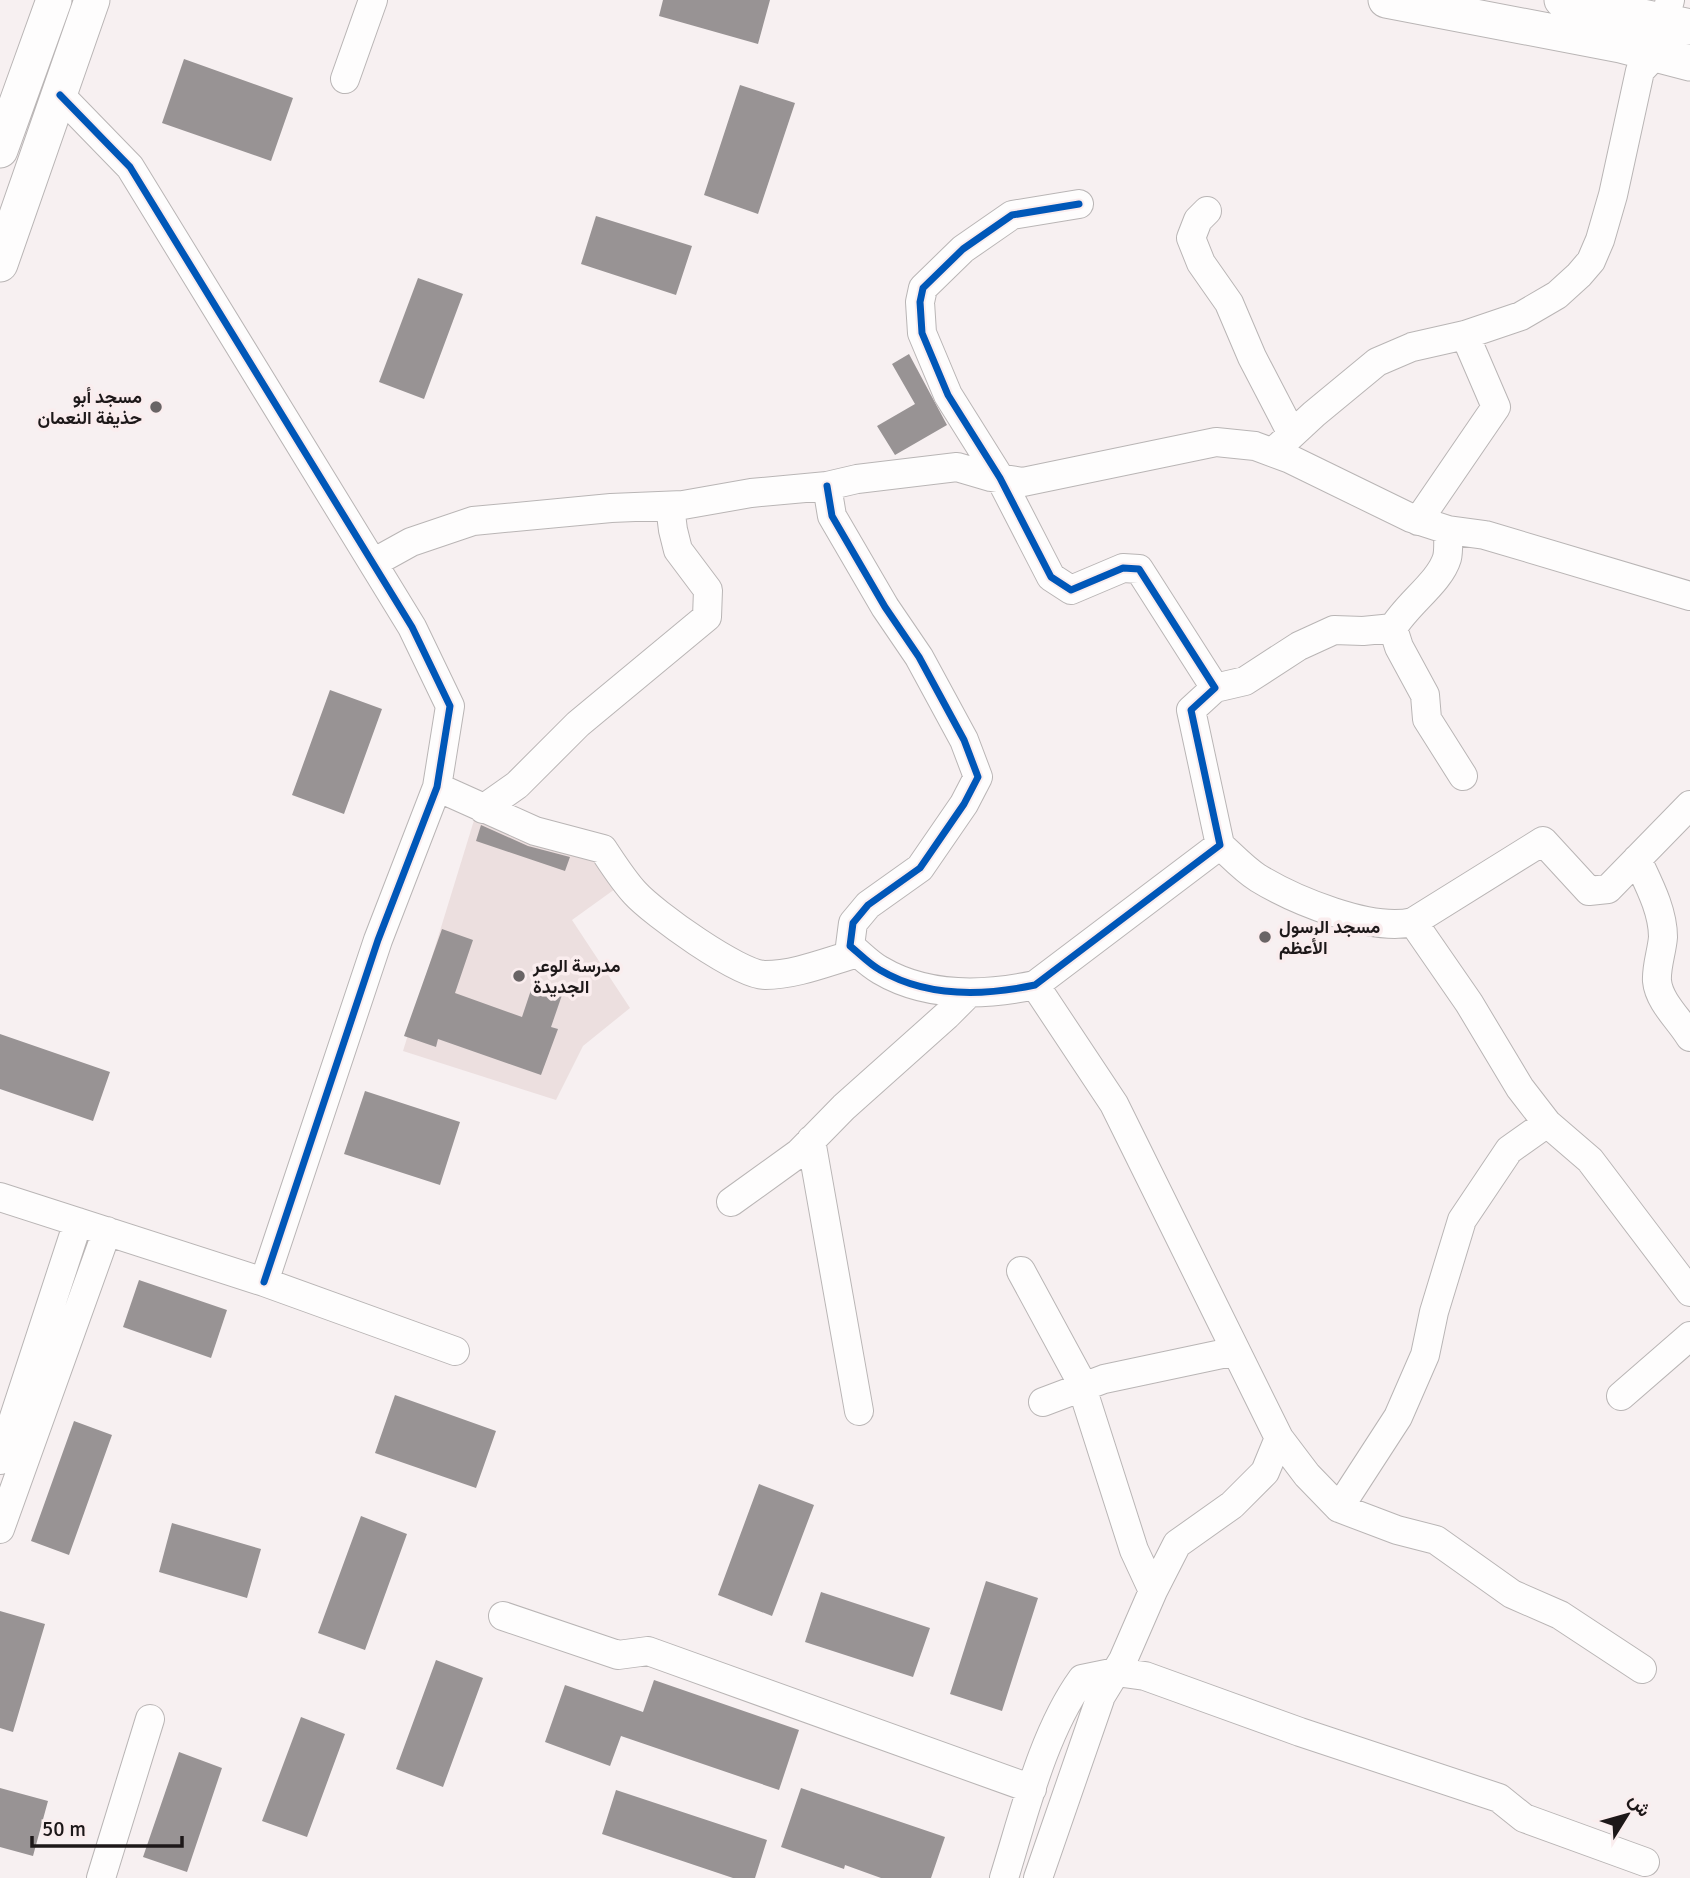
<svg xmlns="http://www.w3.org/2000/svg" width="1690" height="1878" viewBox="0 0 1690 1878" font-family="Signika,Vazirmatn,sans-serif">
<rect width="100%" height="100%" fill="#f7f0f1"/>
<!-- built -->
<path fill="#ecdfdf" d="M475 817 605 866 615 889 572 920 630 1008 583 1046 556 1100 403 1051Z"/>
<!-- building -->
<path fill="#989394" d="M663 0H770L758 44 659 16Z
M184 59 293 98 271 161 162 123Z
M740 85 795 103 758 214 704 195Z
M596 216 692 246 676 295 581 264Z
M418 278 463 294 424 399 379 382Z
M909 354 947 425 895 455 877 426 915 404 892 364Z
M330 690 382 709 344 814 292 795Z
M481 825 528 846 570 857 565 871 476 841Z
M442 929 473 940 455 993 522 1017 533 984 562 995 551 1027 558 1029 541 1075 438 1039 436 1047 404 1036Z
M0 1034 110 1072 93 1121 0 1089Z
M365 1091 460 1122 440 1185 344 1154Z
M139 1280 227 1310 211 1358 123 1327Z
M395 1395 496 1431 476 1488 375 1453Z
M74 1421 112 1435 69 1555 31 1541Z
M759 1484 814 1505 772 1616 718 1595Z
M361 1516 407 1534 365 1650 318 1633Z
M172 1523 261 1549 247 1598 159 1572Z
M986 1581 1038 1598 1002 1711 950 1694Z
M821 1592 930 1628 913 1677 805 1642Z
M0 1611 45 1624 13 1732 0 1728Z
M436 1660 483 1678 443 1787 396 1769Z
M654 1680 799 1730 779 1790 621 1736 610 1766 545 1742 565 1685 643 1712Z
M301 1717 345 1734 307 1837 262 1821Z
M179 1752 222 1768 187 1872 143 1857Z
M0 1788 48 1801 33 1856 0 1847Z
M801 1788 945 1837 931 1878H881L845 1865 844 1869 781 1847Z
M616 1790 767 1840 755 1878H733L602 1834Z"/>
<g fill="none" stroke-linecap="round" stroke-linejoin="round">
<!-- minor casing -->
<g stroke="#b9b5b5" stroke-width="30">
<path id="minor" d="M345 79 373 0
M60 95 130 167 412 627 450 706 437 787 378 940 264 1282
M1207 211 1198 220 1191 238 1201 263 1229 303 1252 357 1292 434
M1273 452 1314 414 1377 362 1412 347 1465 335 1521 316 1557 295 1579 275 1591 261 1600 240 1613 195 1640 71 1656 54 1670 0
M827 486 832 516 885 607 919 657 964 740 978 777 964 804 920 868 868 905 853 923 850 946C860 954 869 964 880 970 927 998 983 996 1035 985L1220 845 1191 710 1215 688 1139 569 1123 568 1071 590 1051 577 1000 478 948 395 922 333 920 302 923 288 963 249 1012 215 1079 204
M1418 521 1496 407 1465 335
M1448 530C1448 538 1449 550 1447 558 1440 582 1407 604 1393 628L1399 647 1425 695 1427 719 1463 776
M373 563 411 542 473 521 611 508 683 505 751 493 827 486 857 479 957 467 991 477 1023 482 1216 442 1255 446 1290 459 1411 518 1448 530 1485 535 1690 596
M1215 688 1245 681 1299 646 1334 630 1363 631 1393 628
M437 787 535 831 603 849C613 864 623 880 635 893 653 913 739 975 765 975 796 975 829 961 858 953
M483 809 517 785 578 724 707 617 708 590 678 550 673 530 670 506
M1220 845C1232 856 1244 869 1258 878 1294 900 1371 932 1413 922L1543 841 1589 891 1608 889 1690 805
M1637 859C1648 883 1663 910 1663 937 1662 951 1656 967 1657 981 1659 1002 1680 1020 1690 1037
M1413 922 1469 1003 1520 1088 1547 1123 1590 1160 1690 1292
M1035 985 1114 1104 1279 1438 1265 1472 1232 1505 1177 1544 1153 1591 1123 1660 1101 1696 1038 1878
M811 1140 859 1411
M0 1197 264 1282 455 1351
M731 1202 799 1153 844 1107 947 1015 969 993
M1021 1271 1079 1378 1134 1550 1153 1591
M1621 1396 1690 1336
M1043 1402 1104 1379 1236 1351
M1279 1438 1307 1475 1339 1508 1397 1530 1436 1540 1512 1594 1560 1615 1642 1669
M0 1460 78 1222
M1339 1508 1398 1417 1425 1355 1434 1312 1462 1220 1509 1150 1547 1123
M0 1529 107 1231
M503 1616 618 1655 648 1651 1032 1789
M101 1878 150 1719
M1004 1878C1024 1814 1043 1733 1082 1679L1116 1672 1145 1676 1300 1732 1499 1798 1524 1818 1645 1862"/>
</g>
<!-- major casing -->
<g stroke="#b9b5b5" stroke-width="37">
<path id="major" d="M1386 0 1621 45 1690 63
M1562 0 1690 27
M0 150 54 0
M0 264 92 0"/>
</g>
<!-- minor -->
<use href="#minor" stroke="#fefdfd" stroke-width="28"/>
<!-- major -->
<use href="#major" stroke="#fefdfd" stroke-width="35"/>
<!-- cycleway casing -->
<g stroke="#faedee" stroke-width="11">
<path id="cycleway" d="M60 95 130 167 412 627 450 706 437 787 378 940 264 1282
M827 486 832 516 885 607 919 657 964 740 978 777 964 804 920 868 868 905 853 923 850 946C860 954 869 964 880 970 927 998 983 996 1035 985L1220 845 1191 710 1215 688 1139 569 1123 568 1071 590 1051 577 1000 478 948 395 922 333 920 302 923 288 963 249 1012 215 1079 204"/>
</g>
<!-- cycleway -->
<use href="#cycleway" stroke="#0057b8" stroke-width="7"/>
</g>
<!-- markers -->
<g fill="#696465" stroke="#faedee" stroke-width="2.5">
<circle cx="156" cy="407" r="7"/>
<circle cx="1265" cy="937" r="7"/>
<circle cx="519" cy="976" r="7"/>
</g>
<g text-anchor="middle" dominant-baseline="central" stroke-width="7" stroke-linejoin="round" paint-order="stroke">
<!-- poi labels -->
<g font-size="18" font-weight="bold" fill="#1d1819" stroke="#faedee" text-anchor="start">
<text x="142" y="397" text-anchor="end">مسجد أبو<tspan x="142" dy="21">حذيفة النعمان</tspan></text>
<text x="1279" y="927">مسجد الرسول<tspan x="1279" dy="21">الأعظم</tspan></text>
<text x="533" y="966">مدرسة الوعر<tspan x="533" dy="21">الجديدة</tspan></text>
</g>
</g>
<!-- north arrow -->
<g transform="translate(1627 1815) rotate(53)" stroke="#faedee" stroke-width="5" paint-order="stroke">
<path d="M0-5L12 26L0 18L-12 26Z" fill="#1d1819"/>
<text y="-10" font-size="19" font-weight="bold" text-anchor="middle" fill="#1d1819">ش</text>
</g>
<!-- scale -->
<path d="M32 1836v10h150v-10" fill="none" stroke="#1d1819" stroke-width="3.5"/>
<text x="42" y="1836" font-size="21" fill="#1d1819" stroke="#faedee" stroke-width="5" paint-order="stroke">50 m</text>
</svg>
